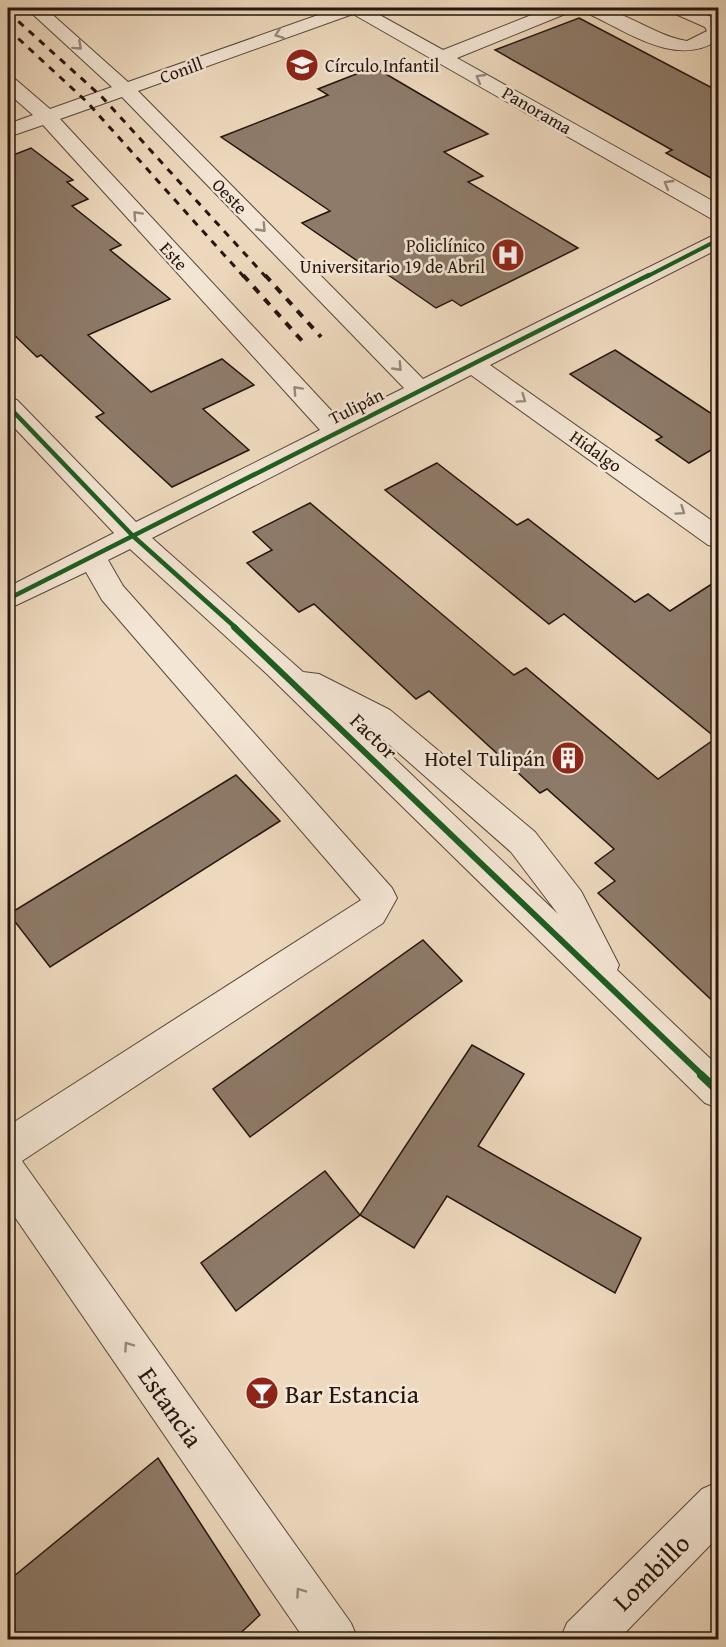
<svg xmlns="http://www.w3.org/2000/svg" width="726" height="1647" viewBox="0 0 726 1647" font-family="'Gentium Book Plus',serif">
<rect width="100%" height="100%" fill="#eed9be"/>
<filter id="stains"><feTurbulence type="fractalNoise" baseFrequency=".00333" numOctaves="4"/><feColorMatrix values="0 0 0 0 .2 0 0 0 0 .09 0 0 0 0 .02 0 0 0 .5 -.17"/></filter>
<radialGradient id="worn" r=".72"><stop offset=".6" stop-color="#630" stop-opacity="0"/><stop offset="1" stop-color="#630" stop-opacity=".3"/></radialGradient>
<!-- building -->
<path fill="#8e7b6a" stroke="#25150e" stroke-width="1.5" d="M579 18 718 91V182L666 153 672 150 495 50Z
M374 67 488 134 444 152 483 176 468 182 578 248 461 306 452 300 436 308 381 270 375 273 302 223 330 211 221 137 328 95 318 89Z
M31 148 73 180 67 182 88 199 72 206 121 245 110 250 170 299 88 335 151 392 222 359 254 385 203 409 249 450 172 487 96 417 104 413 41 355 37 357 8 329V157Z
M615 350 718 418V446L689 463 656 440 662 437 570 374Z
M437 463 517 525 528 519 635 602 648 594 670 611 718 580V1006L598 893 615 881 595 863 614 849 547 789 540 793 429 691 416 699 314 604 299 612 247 563 272 550 253 532 310 503 514 675 526 668 658 779 716 738 564 614 549 624 385 490Z
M236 775 280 821 50 967 9 914Z
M423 940 462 981 250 1137 213 1089Z
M472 1045 524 1074 478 1146 641 1238 615 1293 447 1196 414 1248 360 1215Z
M325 1171 360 1215 236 1311 201 1263Z
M158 1458 260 1615 233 1640H8V1581Z"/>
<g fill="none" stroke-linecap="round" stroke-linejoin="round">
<!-- minor casing -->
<g stroke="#57463a" stroke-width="2">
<path id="minor" d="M26 8H45L128 82 338 8H367L443 50 549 8H573L570 12 457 58 718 204V219L710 218 353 14 138 91 423 379 718 233V249L490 365 718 525V547L708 545 471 375 152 538 303 672 319 674 390 710 535 832 581 891 619 965 617 970 718 1066V1108L705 1103 267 674 130 549 108 560 123 586 392 888 397 898 383 923 22 1161 351 1623 358 1640H305L8 1207V1126L361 900 102 600 86 572 8 609V587L114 533 8 421V398L17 400 136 522 320 430 43 125 8 137V124L33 115 8 93V77L15 79 50 109 112 87ZM122 97 404 388 340 420 60 119ZM352 718 368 726 511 852 558 914Z
M582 8C620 4 650 35 687 41L707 31 705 27 671 12 668 8H691L718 20V40C676 69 625 30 585 12Z
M718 1482V1537L618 1640H560L567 1623 702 1489Z"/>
</g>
<!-- minor -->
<use href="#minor" fill="#f4e6d5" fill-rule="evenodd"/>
<!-- rail-far1 -->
<path stroke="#25150e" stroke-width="3" stroke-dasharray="7 7" stroke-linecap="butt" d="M8 12 102 97 266 277
M8 29 87 102 244 277"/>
<!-- rail -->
<path stroke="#25150e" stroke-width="4" stroke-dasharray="8 8" stroke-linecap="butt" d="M243 275 304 343
M265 275 321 337"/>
<!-- cycleway-far3 casing -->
<g stroke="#f4e6d5" stroke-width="6">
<path id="cycleway-far3" d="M646 277 718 240"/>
</g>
<!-- cycleway-far2 casing -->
<g stroke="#f4e6d5" stroke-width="8">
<path id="cycleway-far2" d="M8 406 133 536 236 628
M8 599 649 275"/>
</g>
<!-- cycleway-far1 casing -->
<g stroke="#f4e6d5" stroke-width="10">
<path id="cycleway-far1" d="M234 627 703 1076"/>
</g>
<!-- cycleway casing -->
<g stroke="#f4e6d5" stroke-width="11">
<path id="cycleway" d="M701 1075 718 1091"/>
</g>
<!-- cycleway-far3 -->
<use href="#cycleway-far3" stroke="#1b5e20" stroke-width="4"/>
<!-- cycleway-far2 -->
<use href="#cycleway-far2" stroke="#1b5e20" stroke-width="4.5"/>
<!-- cycleway-far1 -->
<use href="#cycleway-far1" stroke="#1b5e20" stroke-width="6"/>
<!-- cycleway -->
<use href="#cycleway" stroke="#1b5e20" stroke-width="8"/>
</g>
<!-- one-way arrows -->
<defs><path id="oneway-chevron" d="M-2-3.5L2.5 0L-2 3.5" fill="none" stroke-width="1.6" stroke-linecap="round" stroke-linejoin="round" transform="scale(1.5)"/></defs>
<g stroke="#97887b">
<use href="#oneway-chevron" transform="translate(279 34) rotate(160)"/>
<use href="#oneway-chevron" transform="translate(78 46) rotate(42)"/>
<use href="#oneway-chevron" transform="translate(480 78) rotate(-150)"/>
<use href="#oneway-chevron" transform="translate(668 184) rotate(-150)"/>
<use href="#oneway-chevron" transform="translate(137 215) rotate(-133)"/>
<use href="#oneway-chevron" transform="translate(262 228) rotate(46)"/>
<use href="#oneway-chevron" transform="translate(398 367) rotate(46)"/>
<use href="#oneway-chevron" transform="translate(297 390) rotate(-133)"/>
<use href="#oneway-chevron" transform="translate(522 399) rotate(35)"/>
<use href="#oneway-chevron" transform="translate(681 511) rotate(35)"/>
<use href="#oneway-chevron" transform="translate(128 1346) rotate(-125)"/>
<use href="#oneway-chevron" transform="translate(300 1592) rotate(-125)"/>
</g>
<!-- icons -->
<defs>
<g id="school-disc" transform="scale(1.725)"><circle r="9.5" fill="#8f2418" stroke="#f4e6d5"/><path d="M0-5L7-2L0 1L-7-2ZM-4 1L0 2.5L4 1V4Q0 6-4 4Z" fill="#fff"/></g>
<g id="hospital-disc" transform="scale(1.725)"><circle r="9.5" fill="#8f2418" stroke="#f4e6d5"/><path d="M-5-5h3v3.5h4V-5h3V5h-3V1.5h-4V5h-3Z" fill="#fff"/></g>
<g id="building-disc" transform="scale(1.725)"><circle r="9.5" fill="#8f2418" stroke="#f4e6d5"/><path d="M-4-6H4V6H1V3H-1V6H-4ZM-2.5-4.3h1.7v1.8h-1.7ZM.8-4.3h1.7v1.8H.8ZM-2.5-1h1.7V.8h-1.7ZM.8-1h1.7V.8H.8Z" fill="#fff"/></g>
<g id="bar-disc" transform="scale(1.725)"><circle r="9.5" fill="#8f2418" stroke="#f4e6d5"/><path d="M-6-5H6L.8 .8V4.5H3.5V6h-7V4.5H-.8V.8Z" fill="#fff"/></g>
</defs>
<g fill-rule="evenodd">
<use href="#school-disc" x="302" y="65"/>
<use href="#hospital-disc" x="508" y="255"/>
<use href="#building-disc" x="568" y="758"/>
<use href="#bar-disc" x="262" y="1393"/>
</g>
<g text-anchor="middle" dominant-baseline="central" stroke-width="5" stroke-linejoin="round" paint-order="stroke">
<!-- far-poi labels -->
<g font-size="18" fill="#25150e" stroke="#f4e6d5" text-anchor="start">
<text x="325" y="65">Círculo Infantil</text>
<text x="485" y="245" text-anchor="end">Policlínico<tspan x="485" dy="21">Universitario 19 de Abril</tspan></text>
</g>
<!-- far-street labels -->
<g font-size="18" fill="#25150e" stroke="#f4e6d5">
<text transform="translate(181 70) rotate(-20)">Conill</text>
<text transform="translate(537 110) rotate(30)">Panorama</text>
<text transform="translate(230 196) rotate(46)">Oeste</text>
<text transform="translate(174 256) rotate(47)">Este</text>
<text transform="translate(356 406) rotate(-27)">Tulipán</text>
<text transform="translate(596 451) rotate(35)">Hidalgo</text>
</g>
<!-- street labels -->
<g font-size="21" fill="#25150e" stroke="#f4e6d5">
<text transform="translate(374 736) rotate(44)">Factor</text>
</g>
<!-- poi labels -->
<g font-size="21" fill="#25150e" stroke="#f4e6d5" text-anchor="end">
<text x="545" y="758">Hotel Tulipán</text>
</g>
<!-- near-poi labels -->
<g font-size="26" fill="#25150e" stroke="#f4e6d5" text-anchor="start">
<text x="285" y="1393">Bar Estancia</text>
</g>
<!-- near-street labels -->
<g font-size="26" fill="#25150e" stroke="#f4e6d5">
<text transform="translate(171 1407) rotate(55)">Estancia</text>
<text transform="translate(651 1572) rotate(-45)">Lombillo</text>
</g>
</g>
<!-- margin -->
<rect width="726" height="1647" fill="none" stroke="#eed9be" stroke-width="30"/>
<rect x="9" y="9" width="708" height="1629" fill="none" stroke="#25150e" stroke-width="3"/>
<rect x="15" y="15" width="696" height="1617" fill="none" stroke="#25150e" stroke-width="1.5"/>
<rect width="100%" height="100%" filter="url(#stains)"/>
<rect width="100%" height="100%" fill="url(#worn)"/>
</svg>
